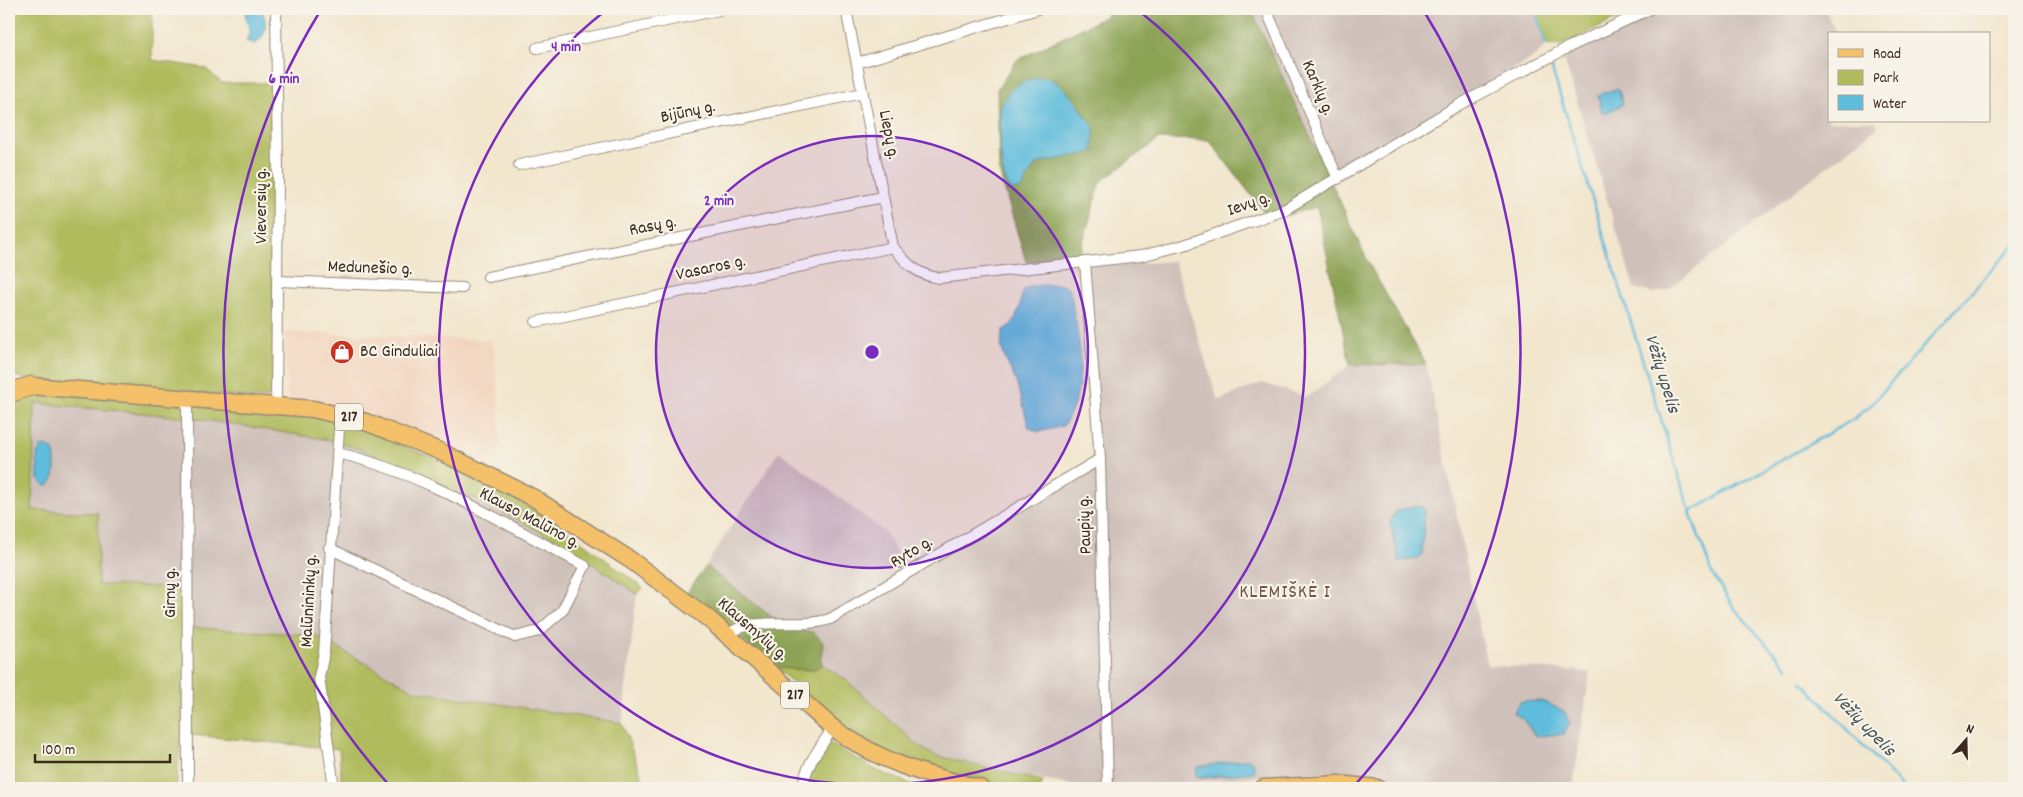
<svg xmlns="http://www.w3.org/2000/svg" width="2023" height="797" viewBox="0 0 2023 797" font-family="Dekko,sans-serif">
<rect width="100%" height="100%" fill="#f7f3e8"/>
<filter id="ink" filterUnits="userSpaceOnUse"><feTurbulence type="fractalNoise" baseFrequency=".02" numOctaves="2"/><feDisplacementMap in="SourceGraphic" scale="10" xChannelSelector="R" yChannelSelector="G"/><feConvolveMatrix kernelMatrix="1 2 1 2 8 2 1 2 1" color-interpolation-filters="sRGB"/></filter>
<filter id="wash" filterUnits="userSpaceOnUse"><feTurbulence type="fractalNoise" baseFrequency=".0096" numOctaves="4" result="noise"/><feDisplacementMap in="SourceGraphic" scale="20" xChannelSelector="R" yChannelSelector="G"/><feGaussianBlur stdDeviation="1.12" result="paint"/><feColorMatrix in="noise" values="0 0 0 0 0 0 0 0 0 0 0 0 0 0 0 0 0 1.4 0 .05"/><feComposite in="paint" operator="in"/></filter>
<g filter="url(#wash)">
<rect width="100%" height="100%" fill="#f2e6cd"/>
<!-- built -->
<path fill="#f2d4be" d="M285 332 492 340 498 385 500 448 483 464 289 398 287 394Z"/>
<!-- industrial -->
<path fill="#cfc0ba" d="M1251 9H1535L1546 45 1536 56 1327 174Z
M1657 9H1825L1836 34H1829V121H1875L1878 127 1668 290 1652 293 1634 288 1563 55Z
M1079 257 1119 265 1174 261 1218 400 1262 383 1307 397 1350 365 1426 364 1487 665 1590 672 1573 788H1429L1343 772 1304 773 1120 788H1083L933 755 919 746 845 679 822 665 824 659 813 632 790 631 706 566 779 451 887 534 908 576 1092 468 1080 280 1073 271 1068 269 1066 259Z
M35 403 192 418 330 440 362 450 485 503 565 545 637 594 622 723 414 691 315 635 181 627 183 588 98 585 32 510Z"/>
<!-- green -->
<path fill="#b0bb5d" stroke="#76723e" d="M9 9H152V60L205 68 222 83H270L274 189 273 387 267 399 21 378 9 374Z
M1535 9H1637L1560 46 1546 45Z
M24 392 298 411 343 421 448 464 549 517 643 588 637 594 565 545 485 503 362 450 330 440 192 418 35 403 32 510 98 513V585L183 587 182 627 315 635 415 691 622 723 646 788H342L339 749 181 734 176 788H9V400Z
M822 665 845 679 919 746 933 755 1043 781 1040 788C984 788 891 763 846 728 822 710 799 688 776 668L813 670Z
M824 740 878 771 921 788H803Z"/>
<!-- forest -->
<path fill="#8ca354" stroke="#646639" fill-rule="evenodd" d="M1106 9H1251L1369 264 1426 364 1350 365 1317 207 1270 220 1209 140 1159 139 1100 182 1079 257 1026 262 999 171 997 89 1017 60 1107 16ZM1007 95 1047 161 1034 167 1021 189 1000 112Z
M706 566 790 631 813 632 823 642 822 665 813 670 776 668 686 594Z"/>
<!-- water -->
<path fill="#5ebcdc" stroke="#4c737d" d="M253 9 262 11C268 22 267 37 255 44L246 41 250 32 245 14Z
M1046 77C1066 84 1081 110 1094 127L1093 150 1089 153 1039 163 1034 167 1021 189 1012 190C997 178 1001 131 1000 112 1005 88 1023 79 1046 77Z
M1618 88 1623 103 1622 105 1605 113 1602 112 1598 95Z
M1058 284 1068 287C1073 296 1072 304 1074 313 1082 350 1086 394 1063 426L1039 432 1029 428C1025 414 1022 399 1017 385 1010 363 997 355 1003 330 1018 324 1020 304 1023 290L1032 286Z
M46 446 54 450C55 460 57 478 49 485L45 486 38 479 37 455 41 447Z
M1415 506 1422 507 1425 511 1422 553 1419 559 1399 561 1390 523 1396 511Z
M1542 701 1564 711 1570 723 1564 734 1535 736 1523 719 1513 713 1520 702Z
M1249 759 1252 761 1255 769 1253 772 1201 778 1196 776 1197 767Z"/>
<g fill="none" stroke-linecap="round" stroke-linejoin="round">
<!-- stream -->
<path stroke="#5ebcdc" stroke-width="2.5" d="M1535 9 1546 45
M1551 66 1690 512 1713 575 1734 608 1788 668
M1690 512 1852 420 1869 407 2014 245
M1802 682 1904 788"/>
</g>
</g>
<g filter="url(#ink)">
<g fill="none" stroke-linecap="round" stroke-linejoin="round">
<!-- street casing -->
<g stroke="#968876" stroke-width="12">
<path id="street" d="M846 9 893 247C906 263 917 275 939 278L1141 256 1184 245 1284 210 1457 106 1569 47 1650 9
M1266 9 1338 179
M537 48 724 9
M857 63 1038 9
M519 165 863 93
M1085 262 1100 459 1108 788
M488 277 883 197
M278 281 462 288
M536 322 893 247
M187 398 188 788
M276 404 278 174 276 9
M329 548 515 637 539 631 562 611 585 566C508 526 421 471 337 453
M728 635C752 614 798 630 830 619L1100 459
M334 788 319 677 324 653 340 414
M803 788C804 767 821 746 833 728"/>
</g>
<!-- primary casing -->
<g stroke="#968876" stroke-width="19">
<path id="primary" d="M31 386 313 409 366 422 439 451 534 498 632 561 710 620 833 728C880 762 924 775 980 788
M1263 788 1338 784 1377 788"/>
</g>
<!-- highway casing -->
<g stroke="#968876" stroke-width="21">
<path id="highway" d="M9 393 31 386"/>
</g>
<!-- street -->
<use href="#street" stroke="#fff" stroke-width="10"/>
<!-- primary -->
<use href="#primary" stroke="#f4c16a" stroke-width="16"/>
<!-- highway -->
<use href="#highway" stroke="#f4c16a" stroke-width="19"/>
</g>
</g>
<!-- distance rings -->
<circle cx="872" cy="352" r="216" fill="#7b2cbf" fill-opacity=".12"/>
<g fill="none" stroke="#7b2cbf" stroke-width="2.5">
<circle cx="872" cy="352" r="216"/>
<path d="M1139 11A433 433 0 1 1 605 11"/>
<path d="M390 786A649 649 0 0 1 319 13M1425 13A649 649 0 0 1 1354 786"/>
</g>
<!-- icons -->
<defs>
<g id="shop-disc" transform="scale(1.25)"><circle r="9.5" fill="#c8321e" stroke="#f7f3e8"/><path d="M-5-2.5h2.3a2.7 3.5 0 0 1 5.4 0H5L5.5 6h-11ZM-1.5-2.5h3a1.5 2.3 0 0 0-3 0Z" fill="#fff"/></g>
</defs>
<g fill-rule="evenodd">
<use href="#shop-disc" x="342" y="352"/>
</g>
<g text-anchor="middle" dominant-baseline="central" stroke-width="4.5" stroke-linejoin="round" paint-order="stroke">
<!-- shield labels -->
<g fill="#f7f3e8" stroke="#73665b" stroke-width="1">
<rect x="335" y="403.5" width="28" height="27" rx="4"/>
<rect x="781" y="681.5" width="28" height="27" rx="4"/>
</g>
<g font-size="16" font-weight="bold" fill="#3b2a1e">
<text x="349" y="417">217</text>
<text x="795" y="695">217</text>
</g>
<!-- street labels -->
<g font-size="18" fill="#3b2a1e" stroke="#f7f3e8">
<text transform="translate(1317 88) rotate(67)">Karklų g.</text>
<text transform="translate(688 113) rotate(-12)">Bijūnų g.</text>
<text transform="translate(888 135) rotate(79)">Liepų g.</text>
<text transform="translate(1249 205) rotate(-19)">Ievų g.</text>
<text transform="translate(262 206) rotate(-90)">Vieversių g.</text>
<text transform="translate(653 227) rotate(-11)">Rasų g.</text>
<text transform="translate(370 269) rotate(2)">Medunešio g.</text>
<text transform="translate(711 269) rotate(-12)">Vasaros g.</text>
<text transform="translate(529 519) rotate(28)">Klauso Malūno g.</text>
<text transform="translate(1086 525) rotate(-92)">Paupių g.</text>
<text transform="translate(912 553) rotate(-31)">Ryto g.</text>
<text transform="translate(171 593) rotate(-90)">Girnų g.</text>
<text transform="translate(310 601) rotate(-87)">Malūnininkų g.</text>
<text transform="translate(752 630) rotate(41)">Klausmylių g.</text>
</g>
<!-- poi labels -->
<g font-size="18" fill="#3b2a1e" stroke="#f7f3e8" text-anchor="start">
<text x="360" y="352">BC Ginduliai</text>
</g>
<!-- water labels -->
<g font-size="19" font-style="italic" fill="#465657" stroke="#f7f3e8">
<text transform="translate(1661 374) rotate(73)">Vėžių upelis</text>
<text transform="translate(1863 725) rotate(46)">Vėžių upelis</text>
</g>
<!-- quarter labels -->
<g font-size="20" letter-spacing="1" fill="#735749" stroke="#f7f3e8">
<text x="1285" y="593">KLEMIŠKĖ I</text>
</g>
</g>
<circle cx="872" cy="352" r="8" fill="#7b2cbf" stroke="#f7f3e8" stroke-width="2.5"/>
<g font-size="15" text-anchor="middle" font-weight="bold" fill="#7b2cbf" stroke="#f7f3e8" stroke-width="4.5" stroke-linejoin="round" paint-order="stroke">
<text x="566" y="51">4 min</text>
<text x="284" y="83">6 min</text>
<text x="719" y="205">2 min</text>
</g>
<!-- margin -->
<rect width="2023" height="797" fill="none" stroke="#f7f3e8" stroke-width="30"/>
<!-- legend -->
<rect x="1828" y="32" width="162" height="90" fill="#f7f3e8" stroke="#aca397"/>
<rect x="1838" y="49" width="25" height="8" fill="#f4c16a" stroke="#aca397"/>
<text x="1873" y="58" font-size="15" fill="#3b2a1e">Road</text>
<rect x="1838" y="70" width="25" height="15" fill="#b0bb5d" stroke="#aca397"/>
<text x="1873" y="82" font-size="15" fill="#3b2a1e">Park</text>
<rect x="1838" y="95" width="25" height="15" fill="#5ebcdc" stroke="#aca397"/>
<text x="1873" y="108" font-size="15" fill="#3b2a1e">Water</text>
<!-- north arrow -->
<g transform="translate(1966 740) rotate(20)" stroke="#f7f3e8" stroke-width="4" paint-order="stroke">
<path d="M0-4L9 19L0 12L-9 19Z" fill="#3b2a1e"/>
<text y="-8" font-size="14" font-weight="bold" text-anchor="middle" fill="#3b2a1e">N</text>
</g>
<!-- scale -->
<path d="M35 754v8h135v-8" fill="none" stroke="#3b2a1e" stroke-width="2.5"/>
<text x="42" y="754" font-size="15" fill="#3b2a1e" stroke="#f7f3e8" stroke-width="4" paint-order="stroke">100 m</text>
</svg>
